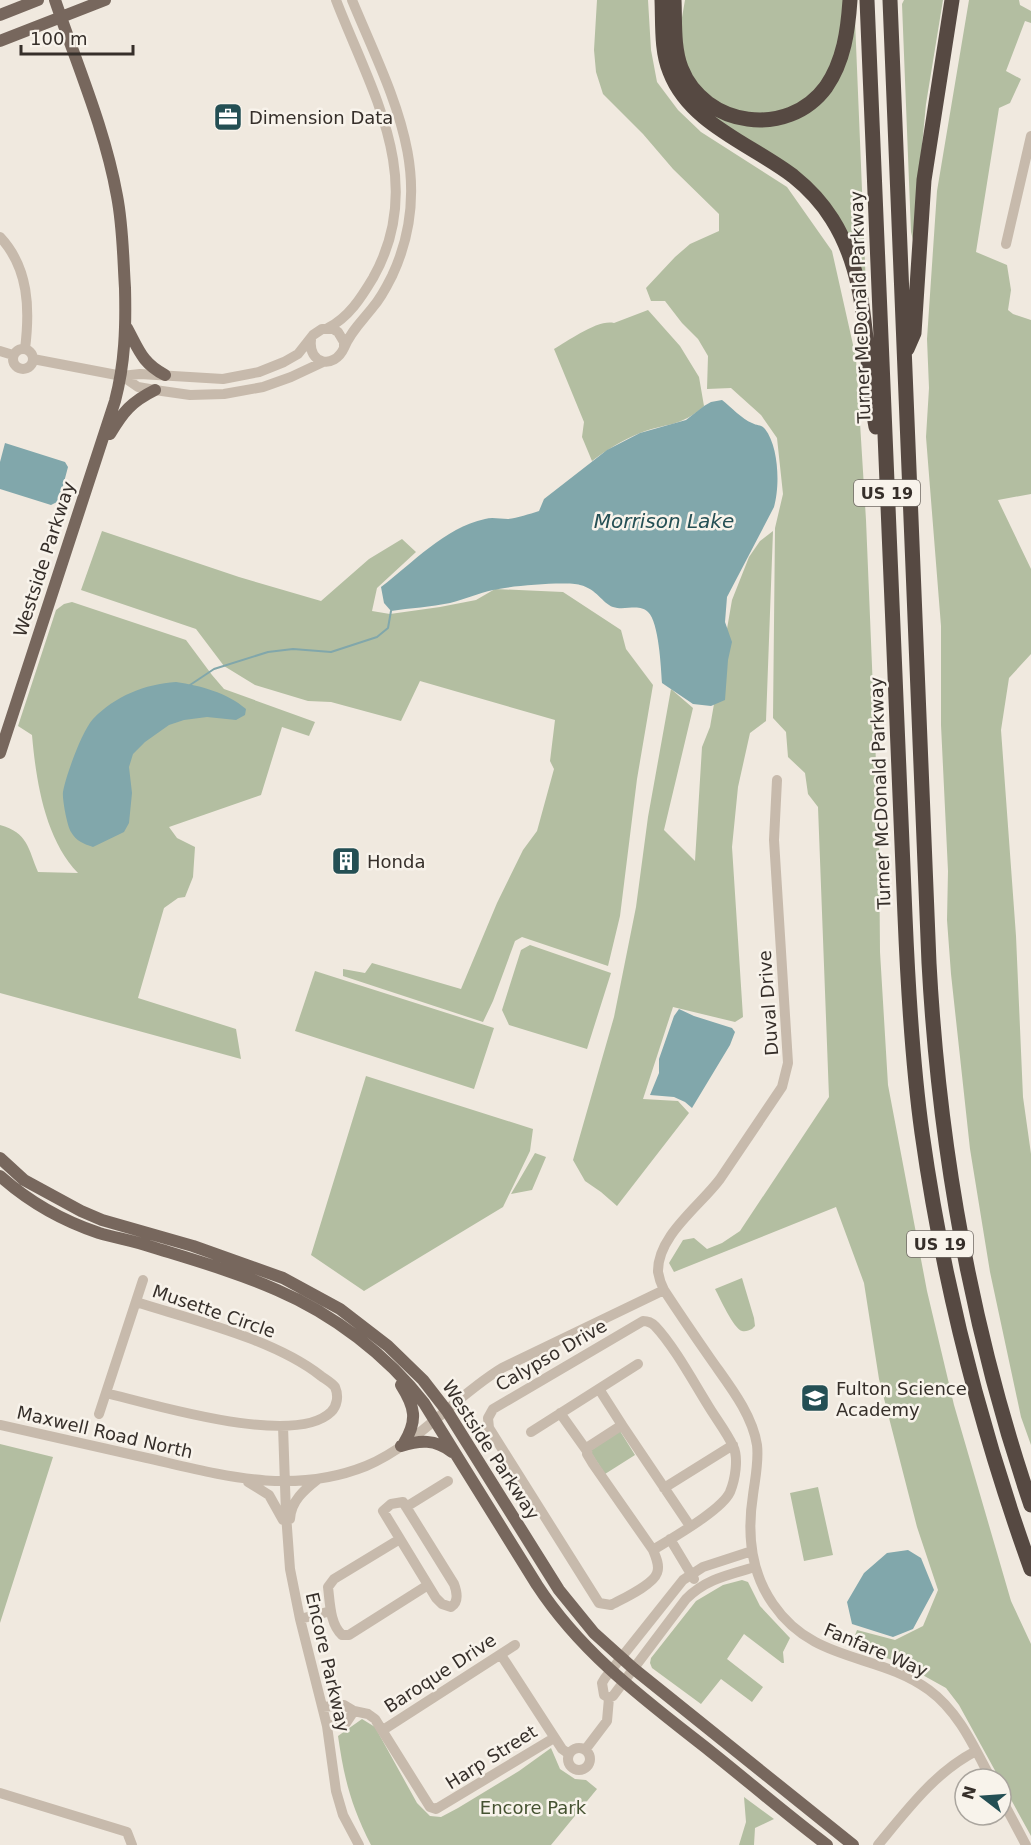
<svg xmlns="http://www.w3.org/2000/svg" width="1031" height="1845" viewBox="0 0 1031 1845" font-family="'DejaVu Sans',sans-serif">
<rect width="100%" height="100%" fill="#f0e9df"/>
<!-- green -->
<path fill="#b3bea1" d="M597 0H648L651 50 657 82 678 110 701 132 787 187 832 251 856 358 866 520 879 836 880 952 888 1085 927 1291 954 1405 1011 1601 1031 1644V1836L959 1705 946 1688 901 1663 851 1646 857 1630 895 1640 923 1626 938 1590 917 1527 879 1379 864 1283 836 1207 674 1272 669 1263 683 1240 694 1238 707 1249 722 1243 740 1231 829 1097 818 807 808 794 805 773 788 757 786 732 773 718 775 528 783 494 777 438 761 415 731 388 707 389 708 356 698 339 682 323 665 301H651L646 288 675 257 690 244 719 231V214L673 169 643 134 603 94 596 72 594 50Z
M685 0H845L834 65 812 96 781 114 751 116 719 106 699 87 684 61 680 29Z
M904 0H943L926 104 913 240 911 232 902 4Z
M969 0H1019L1020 5 1031 11V23L1025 21 1006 71 1021 79 1010 103 999 108 976 252 1007 265 1011 290 1008 310 1013 314 1031 320V494L998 500 1031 569V654L1009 678 1001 730 1016 936 1023 1097 1031 1154V1445L1021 1417 990 1272 970 1149 951 974 947 920 948 871 941 725V626L926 437 929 388 927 339 937 191Z
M855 20 866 287H863L812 187 713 119 715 113 769 125 784 124 811 111Z
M648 310 680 346 699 377 704 406C681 427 666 423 640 433 623 440 606 450 592 461L582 437 584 422 554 349C568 341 598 319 614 323Z
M102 531 239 577 321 601 369 559 402 539 416 552 377 588 372 611 390 614 440 607 476 600 495 589 563 592 621 630 626 649 653 685 637 779 620 916 608 966 522 937 515 941 493 1001 483 1022 343 976V969L365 973 372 963 461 989 497 903 523 850 537 831 554 769 550 761 555 720 420 681 401 721 331 702 308 701 255 685 224 666 196 629 81 590Z
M773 531 766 721 750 733 738 787 732 847 743 1017 735 1022 673 1007 643 1099 678 1101 689 1113 617 1206 601 1192 585 1181 573 1160 614 1017 636 907 648 817 671 689 693 708 664 830 695 861 702 747 710 727 732 600 749 557 760 541Z
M72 602 186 640 212 675 224 689 315 722 309 736 282 727 261 795 169 827 177 838 195 847 193 877 185 897 178 898 164 908 138 998 236 1029 241 1059 0 993V825C28 833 28 848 38 872L78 873C45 839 36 781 32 735L18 726 56 610 64 604Z
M530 945 611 973 587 1049 509 1025 502 1010 521 950Z
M315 971 494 1028 474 1089 295 1031Z
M366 1076 533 1129 530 1151 503 1207 364 1291 311 1255Z
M535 1153 546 1157 532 1190 511 1194Z
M742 1278 754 1318 755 1326 752 1329C749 1330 746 1332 742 1331 733 1328 720 1298 715 1289Z
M620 1431 635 1455 605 1474 590 1451Z
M0 1444 53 1457 0 1623Z
M818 1487 833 1555 804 1561 790 1493Z
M742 1580 748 1582 760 1606 790 1638 783 1652 784 1663H782L744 1634 727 1659 763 1687 752 1702 721 1679 701 1704 652 1668 650 1663 651 1658 696 1601 723 1585Z
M362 1719 375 1727 417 1803 430 1816 441 1817 458 1808 519 1771 551 1748 560 1769 575 1779 586 1780 597 1789 551 1845H371C351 1806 344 1778 338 1736Z
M744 1797 774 1819 755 1828 754 1845H739L746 1822Z"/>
<!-- water -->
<path fill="#81a7ab" d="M722 400C731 407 742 419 752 423 757 426 761 424 765 429 779 447 780 486 774 507L727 597 725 622 732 642 728 660 725 700 711 706 693 704 662 683C661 668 659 622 648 612 639 603 625 611 613 607 602 603 597 589 580 585 566 581 509 586 493 590 479 593 465 599 450 603 431 607 410 608 391 611L384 603 381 587C413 563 444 528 485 519 492 517 500 519 508 519 518 518 529 514 539 511L544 499 607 450 640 433 686 420 704 406 711 402Z
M5 443 65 462 68 467 59 501 51 505 0 489V462Z
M176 682C201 686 226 692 246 709L245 715 236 720 207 717 184 720 169 725 145 742 133 754 129 767 132 793 129 823 124 832 93 847C84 844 76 841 71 832 67 826 62 798 63 792 66 775 82 731 93 719 115 696 145 684 176 682Z
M679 1009 694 1016 732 1028 735 1032 730 1045 692 1108 685 1102 674 1097 650 1095 659 1073V1059L674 1016Z
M908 1550 921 1558 934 1590 913 1629 893 1637 852 1624 847 1602 864 1573 887 1553Z"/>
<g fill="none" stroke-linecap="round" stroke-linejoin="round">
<!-- stream -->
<path stroke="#81a7ab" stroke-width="2" d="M190 685 214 669 268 652 293 649 331 652 377 637 388 628 391 611"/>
<!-- minor -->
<path stroke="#c7baac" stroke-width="10" d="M0 237C29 268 30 309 25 349
M1006 244 1031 136
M328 328C349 317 361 298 373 278 428 181 371 91 336 0
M311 340C308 364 334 370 344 348 350 332 363 320 373 307 381 298 387 286 392 276 439 176 390 92 352 0
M13 359a10 10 0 1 1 20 0a10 10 0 1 1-20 0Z
M0 351 13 355
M33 359 122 376 140 374 223 379 259 372 284 362 298 354 313 335 322 329H333L338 332 344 342V347
M122 376 138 387 155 390 190 395 224 394 263 387 291 377 323 362
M777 780 774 840 788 1063 782 1087 720 1179C700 1206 657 1236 658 1272 659 1278 661 1284 664 1290 679 1313 694 1335 710 1358 728 1384 752 1413 757 1445 759 1462 755 1479 753 1495 747 1533 750 1571 773 1604 814 1664 877 1652 929 1690 959 1712 974 1747 991 1779
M599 1389 622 1425
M106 1393C152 1404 294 1448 331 1412 337 1406 339 1396 335 1387 332 1383 325 1379 321 1376 274 1339 193 1320 136 1302
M560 1413 587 1451
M99 1414 143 1280
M0 1425C49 1436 98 1447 147 1458 221 1475 291 1496 366 1466 418 1444 454 1397 502 1368L664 1290
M283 1426 286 1514 290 1569 300 1619 327 1726 336 1791 343 1815 359 1845
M531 1432 638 1364
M248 1482 269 1495 283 1520
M664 1488 733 1445
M403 1502 454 1584C457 1592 459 1602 451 1607L442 1604 436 1598 383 1511 391 1504Z
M406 1507 448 1481
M290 1519C291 1501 304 1490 318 1479
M400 1539 334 1579 328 1587C330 1603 330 1624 342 1635H349L428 1585
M670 1539 694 1579
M653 1550C672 1538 722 1510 730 1492 735 1480 739 1458 733 1446 727 1433 717 1420 709 1407 694 1383 674 1346 655 1326 651 1322 648 1321 643 1321L493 1409 488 1418 489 1428 599 1603 611 1605C622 1599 653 1585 657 1573 660 1566 656 1557 653 1550L593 1464 587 1454 588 1447 622 1425 690 1526
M752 1551 703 1567 683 1580 605 1678 602 1683 604 1695 609 1698 613 1696 686 1599C706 1579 728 1575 755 1567
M300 1619 331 1611
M501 1655 562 1749 569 1754
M323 1707 344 1705 354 1711 346 1723 327 1726
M354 1711 368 1714 375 1719 430 1807 436 1809 554 1738
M383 1730 515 1645
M568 1759a11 11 0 1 1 22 0a11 11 0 1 1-22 0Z
M585 1750 607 1721 609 1698
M0 1793 127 1832 132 1845
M1001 1798 1026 1845
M878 1845C907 1810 935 1772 976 1751"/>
<!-- major -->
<path stroke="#77675d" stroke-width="12" d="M0 15 38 0
M0 41 105 0
M127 328C139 350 142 363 165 375
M110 434C123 412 131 402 155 390
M0 753 115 401C125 363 126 327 125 288 123 257 123 227 117 196 105 129 77 65 55 0
M0 1158 24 1180 81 1211 102 1220 193 1246 283 1278 340 1309 388 1346 423 1380 447 1411 559 1590 594 1633 634 1669 853 1845
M0 1176C28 1201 63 1221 99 1233 116 1238 134 1241 152 1247 194 1260 236 1272 277 1290 333 1314 387 1355 424 1403L537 1585C582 1654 645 1700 710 1751 749 1782 787 1815 827 1845
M401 1385C415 1407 418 1420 404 1443
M401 1446C420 1440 435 1439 452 1452"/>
<!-- highway -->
<path stroke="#564942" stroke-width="15" d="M662 0C663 24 661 50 670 72 690 124 751 144 793 176 808 188 822 203 832 219 872 282 863 357 876 427
M674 0C675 22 673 47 681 68 704 127 788 139 826 87 844 61 848 30 850 0
M867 0 905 916C908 988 912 1061 922 1133 943 1283 980 1427 1031 1569
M890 0 929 963C939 1148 971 1329 1031 1505
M907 349 914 333 924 180 952 0"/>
</g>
<!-- icons -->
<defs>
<g id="office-square" transform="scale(1.5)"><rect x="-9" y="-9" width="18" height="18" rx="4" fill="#244f54" stroke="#f8f3eb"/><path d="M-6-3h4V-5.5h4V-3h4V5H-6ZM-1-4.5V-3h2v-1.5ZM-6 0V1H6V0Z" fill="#fff"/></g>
<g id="building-square" transform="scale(1.5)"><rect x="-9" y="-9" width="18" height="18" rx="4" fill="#244f54" stroke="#f8f3eb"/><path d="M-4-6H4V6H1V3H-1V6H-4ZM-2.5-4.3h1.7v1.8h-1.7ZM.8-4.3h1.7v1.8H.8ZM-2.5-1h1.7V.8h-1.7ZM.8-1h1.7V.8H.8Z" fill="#fff"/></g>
<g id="school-square" transform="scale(1.5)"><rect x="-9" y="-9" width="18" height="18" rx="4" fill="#244f54" stroke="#f8f3eb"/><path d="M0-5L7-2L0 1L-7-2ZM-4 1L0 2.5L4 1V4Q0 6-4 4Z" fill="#fff"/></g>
</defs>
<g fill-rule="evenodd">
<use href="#office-square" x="228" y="117"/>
<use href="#building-square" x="346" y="861"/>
<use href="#school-square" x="815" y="1398"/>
</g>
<g text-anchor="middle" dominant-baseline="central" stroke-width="5" stroke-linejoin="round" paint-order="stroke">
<!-- shield labels -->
<g fill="#f8f3eb" stroke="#706a64" stroke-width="1.5">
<rect x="854" y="480" width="66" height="26" rx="4.5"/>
<rect x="907" y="1231" width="66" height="26" rx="4.5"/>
</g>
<g font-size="16" font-weight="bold" fill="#362f2a">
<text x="887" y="493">US 19</text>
<text x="940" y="1244">US 19</text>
</g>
<!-- poi labels -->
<g font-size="18" fill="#362f2a" stroke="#f8f3eb" text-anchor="start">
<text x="249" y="117">Dimension Data</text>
<text x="367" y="861">Honda</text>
<text x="836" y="1388">Fulton Science<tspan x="836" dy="21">Academy</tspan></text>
</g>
<!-- street labels -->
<g font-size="18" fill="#362f2a" stroke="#f8f3eb">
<text transform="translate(860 307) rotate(-92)">Turner McDonald Parkway</text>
<text transform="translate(44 559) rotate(-72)">Westside Parkway</text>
<text transform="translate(880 793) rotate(-92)">Turner McDonald Parkway</text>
<text transform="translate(768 1003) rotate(-94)">Duval Drive</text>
<text transform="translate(214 1311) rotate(19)">Musette Circle</text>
<text transform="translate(551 1355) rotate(-30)">Calypso Drive</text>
<text transform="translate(105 1432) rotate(13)">Maxwell Road North</text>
<text transform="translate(491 1450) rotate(57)">Westside Parkway</text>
<text transform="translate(876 1650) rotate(23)">Fanfare Way</text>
<text transform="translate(328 1662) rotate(77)">Encore Parkway</text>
<text transform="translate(440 1673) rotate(-33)">Baroque Drive</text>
<text transform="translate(491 1757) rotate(-32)">Harp Street</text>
</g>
<!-- park labels -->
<g font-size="18" fill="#455231" stroke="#f8f3eb">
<text x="533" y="1807">Encore Park</text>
</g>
<!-- water labels -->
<g font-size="20" font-style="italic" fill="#244f54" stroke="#f8f3eb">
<text x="664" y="521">Morrison Lake</text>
</g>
</g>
<!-- north arrow -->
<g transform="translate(983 1797) rotate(287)"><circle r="28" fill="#f8f3eb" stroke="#aaa59e" stroke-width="1.5"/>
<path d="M0-4.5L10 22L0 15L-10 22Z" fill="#244f54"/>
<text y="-9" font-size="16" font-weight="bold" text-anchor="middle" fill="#362f2a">N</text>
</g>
<!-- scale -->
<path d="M21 45v9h112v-9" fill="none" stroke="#362f2a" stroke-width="3"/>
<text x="30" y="45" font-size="18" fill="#362f2a" stroke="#f8f3eb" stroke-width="4.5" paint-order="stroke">100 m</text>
</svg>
